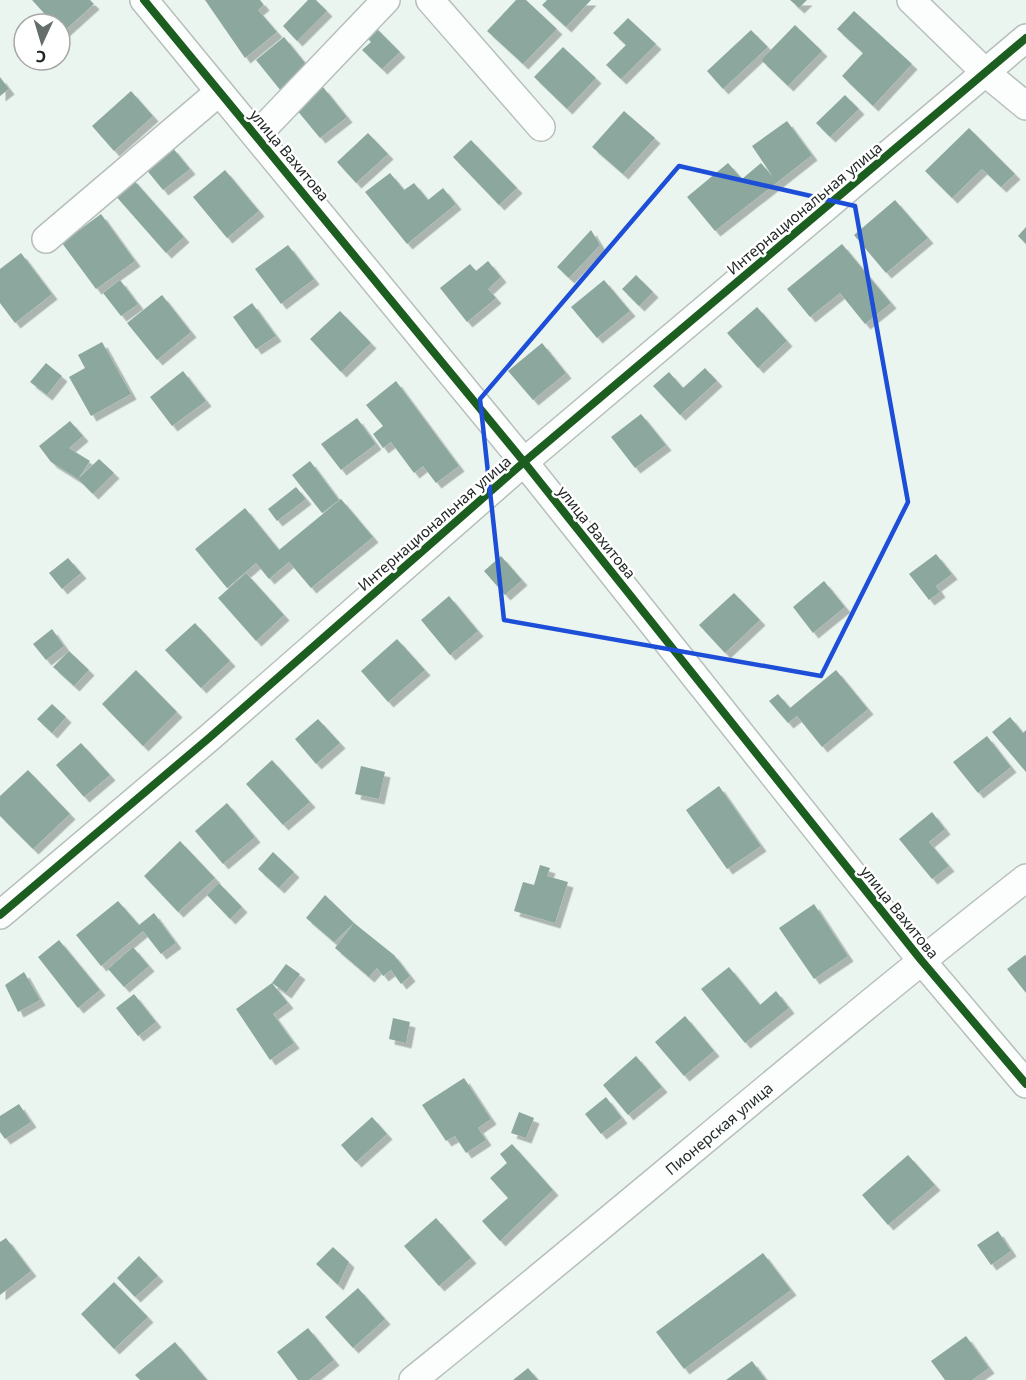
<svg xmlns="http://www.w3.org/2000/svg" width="1026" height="1380" viewBox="0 0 1026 1380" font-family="'Noto Sans',sans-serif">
<defs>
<filter id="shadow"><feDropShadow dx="5.5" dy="5.5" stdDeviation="0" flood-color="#0004"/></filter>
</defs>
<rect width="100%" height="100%" fill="#eaf5f0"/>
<!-- building -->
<path fill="#8ca89e" filter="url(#shadow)" d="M32 0H90L94 4 62 33 60 24H54Z
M205 0H260L264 5 258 10 277 32 245 58Z
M308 0H316L327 11 297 41 283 26Z
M516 0H526L557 29 523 64 487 31Z
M547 0H591L566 27 542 5Z
M790 0H807L799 8Z
M854 11 912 64 873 106 842 76 863 53 837 29Z
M628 18 656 44 621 79 606 65 626 45 613 33Z
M369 21 400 52 382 69 362 50 371 42 360 30Z
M795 25 822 51 788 86 761 60Z
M751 30 768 47 723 89 707 71Z
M284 37 309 68 281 91 256 60Z
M563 47 596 78 567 109 534 77Z
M0 77 9 89 0 96Z
M323 87 347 117 320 138 296 109Z
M131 91 153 116 114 151 92 126Z
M845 95 859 109 830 137 816 123Z
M624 111 655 138 623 174 592 147Z
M787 121 812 155 715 231 687 197 728 163 742 179 761 163 773 177 752 146Z
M969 128 1015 174 1001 187 982 169 952 198 925 171Z
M368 133 388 154 356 183 337 162Z
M471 140 517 188 499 205 453 157Z
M172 147 190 169 163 190 145 168Z
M225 170 259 211 227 238 193 197Z
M390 173 404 190 414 183 428 200 443 188 456 204 407 244 365 192Z
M132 178 184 237 166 253 114 194Z
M895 200 928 238 886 273 854 235Z
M101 214 135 261 96 289 62 243Z
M1026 227V244L1018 236Z
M591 230 600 245 569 278 557 267Z
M842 244 891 303 865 324 840 293 810 317 787 289Z
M288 245 314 279 281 304 255 269Z
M21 253 52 294 15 323 0 303V269Z
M488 261 501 277 488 289 496 298 467 322 440 288 470 264 476 271Z
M636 275 653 292 639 306 622 289Z
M120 280 138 304 121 316 103 293Z
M604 280 630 311 597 338 571 307Z
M162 295 191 332 157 360 127 323Z
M252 303 276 336 256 349 233 317Z
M757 307 787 341 758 368 727 333Z
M340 311 371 343 341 372 310 339Z
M102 342 131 394 91 416 69 377 85 368 78 355Z
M542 343 566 373 533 400 508 371Z
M46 363 62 376 47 395 30 382Z
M705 368 717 381 680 415 653 386 669 372 683 388Z
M183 371 206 401 172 426 150 397Z
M396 381 459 466 436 483 423 466 414 473 391 442 383 448 373 434 383 426 366 405Z
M641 414 666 445 635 468 611 437Z
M357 418 376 444 341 470 321 444Z
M70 421 83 436 69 448 90 461 78 479 51 462 39 446Z
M99 459 114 473 93 494 78 479Z
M310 461 339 500 322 513 292 475Z
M296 487 306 499 277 521 268 509Z
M341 499 373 537 311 588 289 562 269 579 256 563 227 588 195 549 245 508 279 550Z
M936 554 952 574 936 586 940 592 929 600 909 574Z
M501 556 522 580 505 595 484 571Z
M68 558 81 573 62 589 49 573Z
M246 573 284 615 256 641 218 598Z
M824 581 845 607 813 633 793 607Z
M734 593 760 620 725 653 699 625Z
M449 596 478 631 450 655 421 620Z
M195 623 230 661 201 688 165 650Z
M52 629 64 646 46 660 33 644Z
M397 639 425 670 388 702 361 671Z
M69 651 89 670 74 686 53 667Z
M136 670 177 712 143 746 102 704Z
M836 670 868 709 822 747 797 716 788 723 769 701 778 694 790 708Z
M52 704 66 717 52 733 37 719Z
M1010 717 1023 733 1026 730V772L992 732Z
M318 719 340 743 316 764 295 739Z
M987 736 1011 767 978 793 953 762Z
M81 743 110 775 84 797 56 765Z
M272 760 310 802 283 825 246 784Z
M361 766 385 772 379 799 355 794Z
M28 770 70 814 33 849 0 816V796Z
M719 786 761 846 727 869 686 810Z
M227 803 255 837 223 864 195 831Z
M932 812 945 829 929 842 949 866 932 879 899 839Z
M180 841 215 878 178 912 144 876Z
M273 852 294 872 279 888 258 869Z
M540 865 550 868 547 876 568 882 555 923 514 911 523 882 534 885Z
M219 883 242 907 230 919 207 895Z
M325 895 354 923 334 942 306 918Z
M118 901 139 925 154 913 176 943 161 954 143 931 101 966 76 935Z
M814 904 848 956 814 979 779 928Z
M354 923 394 955 410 976 401 984 391 970 383 976 377 968 369 977 335 948Z
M59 940 100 990 78 1008 38 957Z
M133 947 149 966 124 987 108 969Z
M1025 955 1026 956V993L1007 969Z
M286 964 300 974 286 993 272 983Z
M729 967 760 1005 776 991 789 1008 745 1043 701 989Z
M24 972 40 1000 18 1012 5 985Z
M272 983 288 1003 273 1014 294 1043 270 1060 236 1009Z
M134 994 156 1022 138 1036 116 1008Z
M685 1016 714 1051 684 1076 655 1042Z
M393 1018 410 1022 406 1043 389 1039Z
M636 1056 662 1087 628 1115 603 1085Z
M464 1078 491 1119 478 1128 486 1140 466 1153 455 1136 446 1141 422 1105Z
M606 1097 622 1118 601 1134 585 1114Z
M19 1104 31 1122 5 1139 0 1132V1116Z
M519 1112 534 1118 526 1138 511 1133Z
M372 1117 387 1134 356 1162 341 1145Z
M512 1144 553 1190 500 1241 482 1221 508 1198 490 1178 507 1163 500 1154Z
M908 1155 935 1185 888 1225 862 1195Z
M436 1218 471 1258 439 1286 404 1246Z
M998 1231 1011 1251 991 1265 977 1245Z
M6 1238 31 1271 0 1295V1242Z
M333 1247 349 1262 338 1285 316 1264Z
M763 1253 791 1290 684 1369 656 1332Z
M139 1256 158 1276 135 1297 117 1278Z
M114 1282 148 1317 114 1349 81 1314Z
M358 1288 385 1319 353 1348 325 1317Z
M308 1328 334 1360 309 1380H298L277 1352Z
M966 1336 989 1368 972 1380H945L931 1361Z
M175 1342 207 1380H140L135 1375Z
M752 1361 766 1380H726Z
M528 1368 538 1380H513Z"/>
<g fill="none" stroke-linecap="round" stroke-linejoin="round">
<!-- street casing -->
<g stroke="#b7bfbb" stroke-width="30">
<g id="street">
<path d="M144 0 524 462 921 960 1026 1084"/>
<path d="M430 0 541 127"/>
<path d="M911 0 986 73 1026 106"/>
<path d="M257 135 386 0"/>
<path d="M46 239 219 92"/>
<path d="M0 915 209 738 524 462 1026 38"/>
<path id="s1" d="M413 1380C619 1215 818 1041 1026 878"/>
</g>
</g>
<!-- street -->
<use href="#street" stroke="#fcfefd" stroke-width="27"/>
<!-- cycleway casing -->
<g stroke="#fff" stroke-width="11">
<path id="cycleway" d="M144 0 524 462 921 960 1026 1084
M0 915 209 738 524 462 1026 38"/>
</g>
<!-- cycleway -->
<use href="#cycleway" stroke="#1b5e20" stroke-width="8"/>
</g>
<!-- marked area -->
<path fill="none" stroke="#1d4ed8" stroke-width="4.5" stroke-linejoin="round" d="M679 166 855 206 908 502 821 676 504 620 480 399Z"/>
<g text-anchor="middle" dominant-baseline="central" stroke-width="5" stroke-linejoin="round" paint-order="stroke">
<!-- street labels -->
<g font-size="15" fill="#1e2522" stroke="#fff">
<text transform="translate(290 155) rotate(50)">улица Вахитова</text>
<text transform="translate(804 208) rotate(-40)">Интернациональная улица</text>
<text transform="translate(434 523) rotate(-41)">Интернациональная улица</text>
<text transform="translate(597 532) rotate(51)">улица Вахитова</text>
<text transform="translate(900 912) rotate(51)">улица Вахитова</text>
<text stroke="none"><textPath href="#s1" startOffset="396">Пионерская улица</textPath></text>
</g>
</g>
<!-- north arrow -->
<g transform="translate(42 42) rotate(184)"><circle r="28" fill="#ffffff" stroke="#a5a8a7" stroke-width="1.5"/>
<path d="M0-4.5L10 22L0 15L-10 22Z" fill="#656e6a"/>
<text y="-9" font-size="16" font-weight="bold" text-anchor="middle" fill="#1e2522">С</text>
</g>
</svg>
